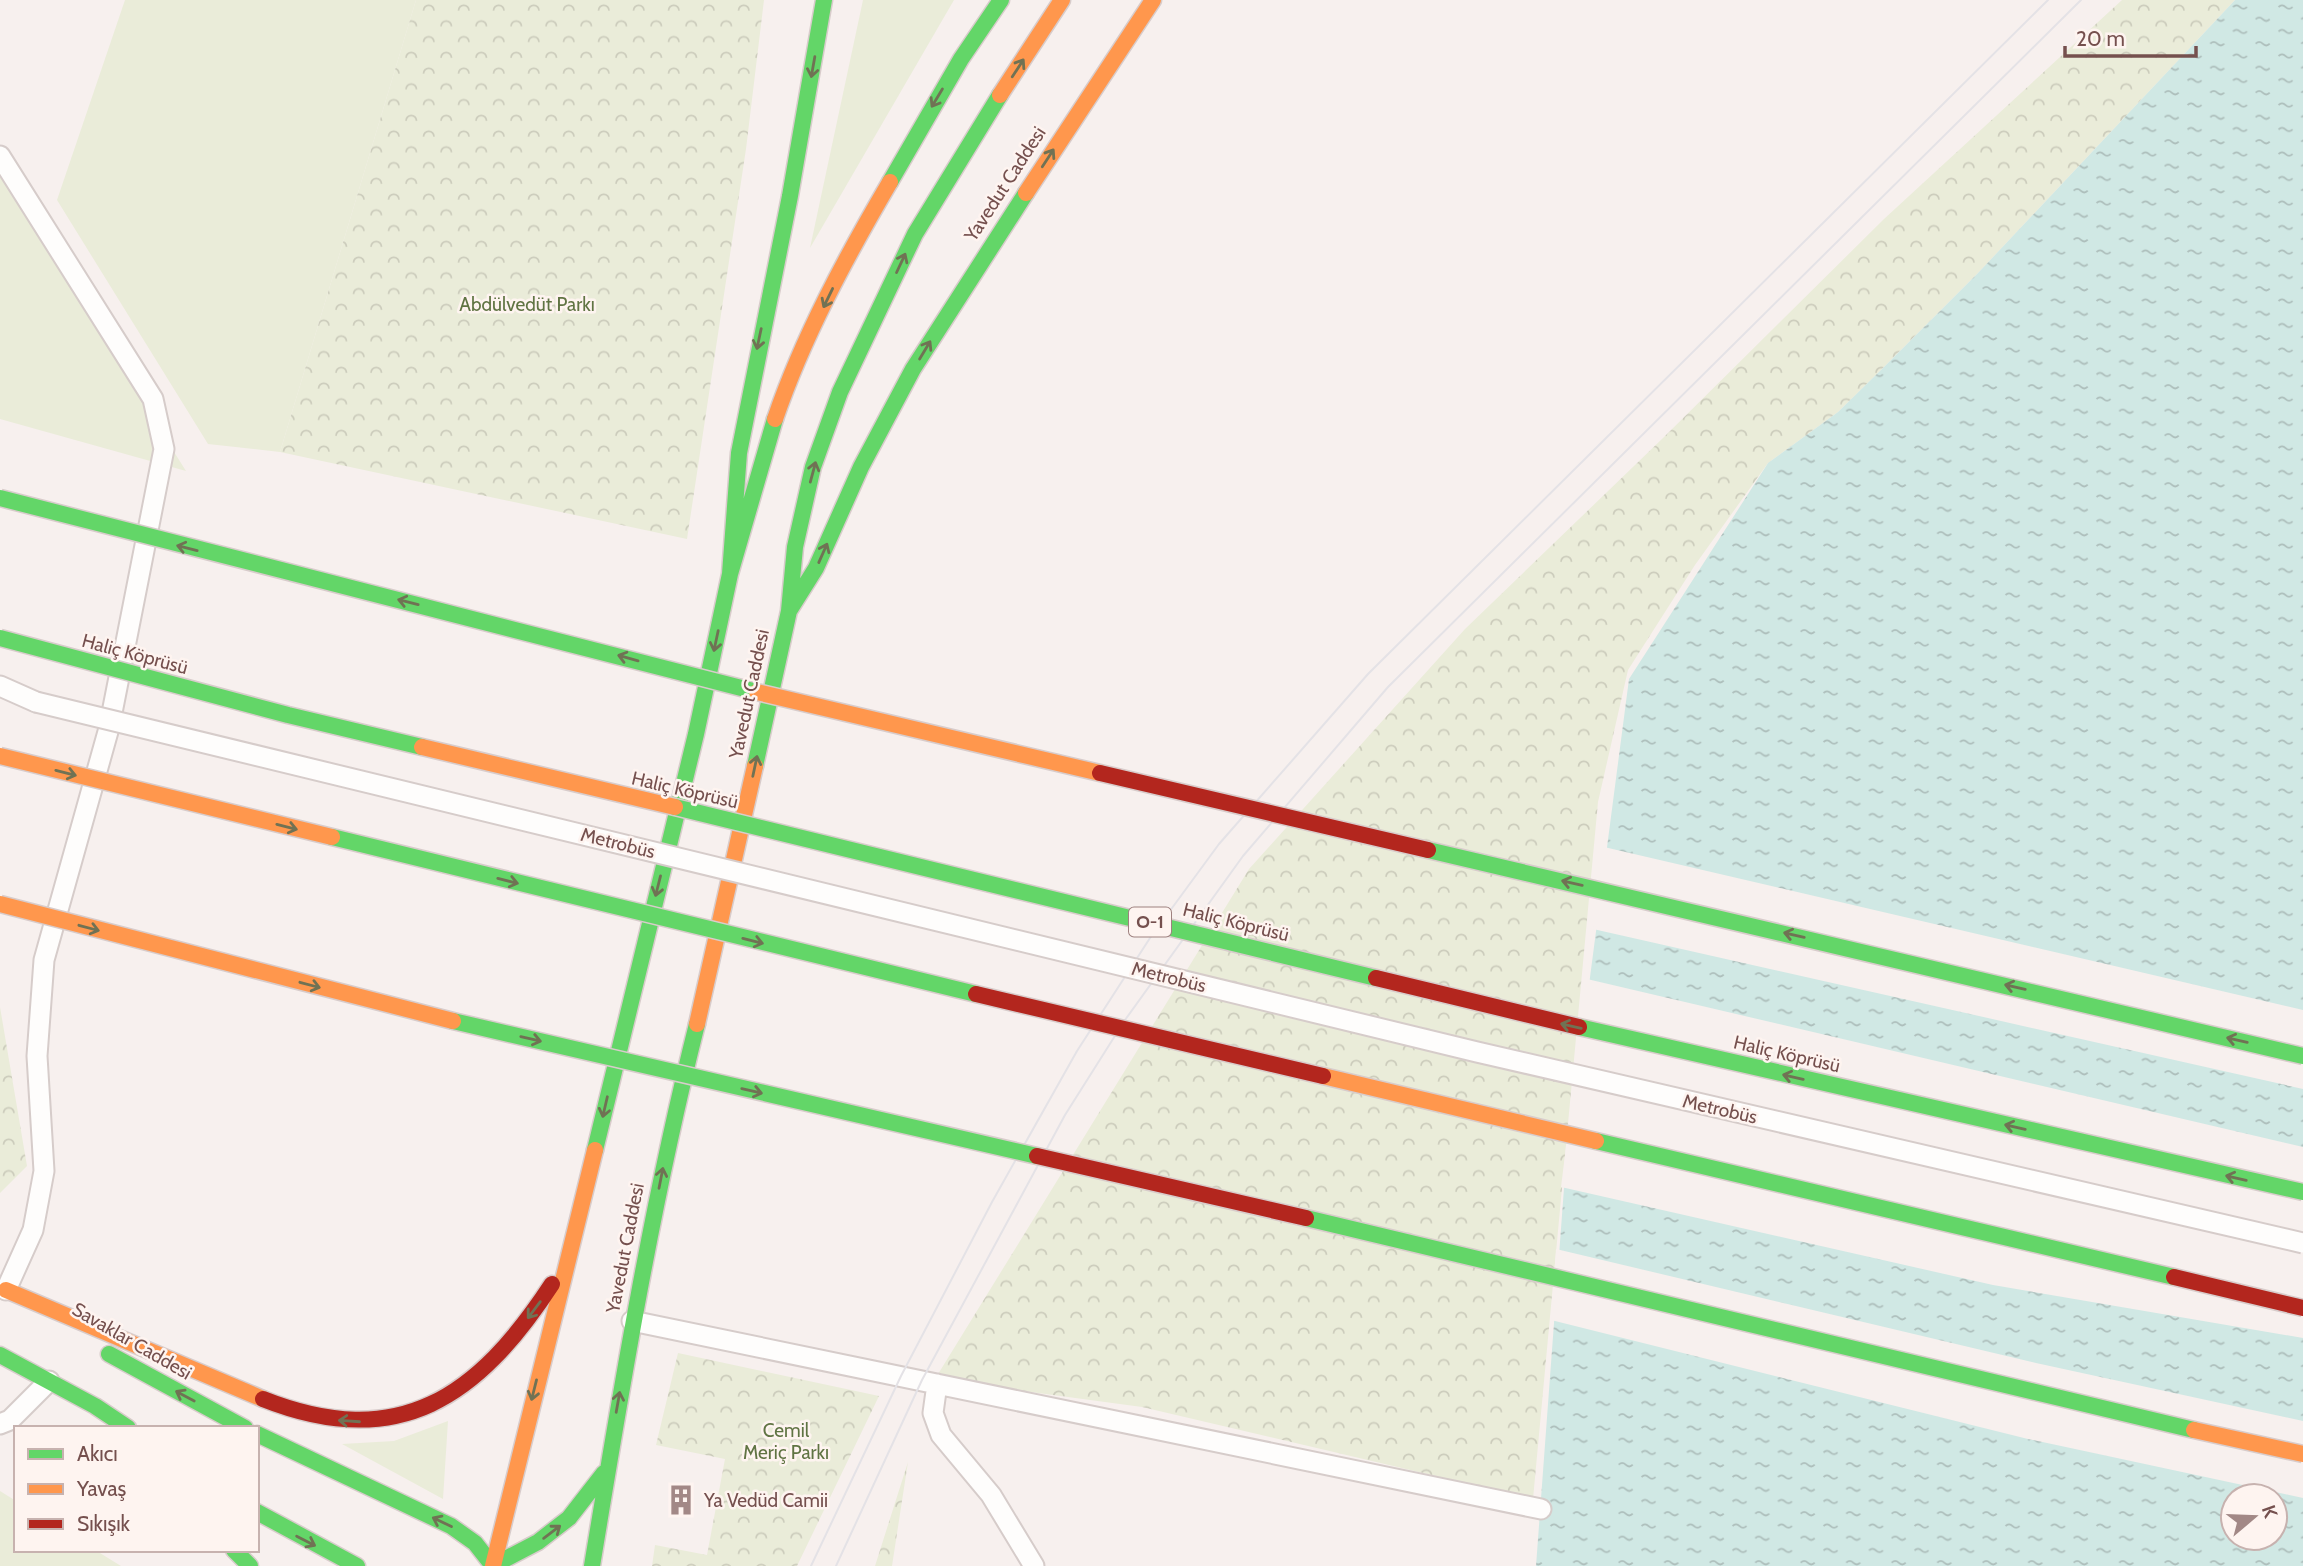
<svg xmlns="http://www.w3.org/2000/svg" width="2303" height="1566" viewBox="0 0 2303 1566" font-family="Cabin,sans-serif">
<defs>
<pattern id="forest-crowns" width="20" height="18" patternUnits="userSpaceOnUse" patternTransform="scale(1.75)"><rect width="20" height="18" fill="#eaecd9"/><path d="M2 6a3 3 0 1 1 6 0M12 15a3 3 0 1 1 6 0" fill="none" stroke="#ccccbc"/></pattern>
<pattern id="water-ripples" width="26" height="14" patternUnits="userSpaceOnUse" patternTransform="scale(1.75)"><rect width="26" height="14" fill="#d0e8e4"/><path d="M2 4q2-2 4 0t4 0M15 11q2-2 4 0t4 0" fill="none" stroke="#adbebb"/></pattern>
</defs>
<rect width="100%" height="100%" fill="#f7f0ee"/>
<!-- green -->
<path fill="#eaecd9" d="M125 0H416L280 452 208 444 57 200Z
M863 0H954L810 248Z
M0 175 186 471 0 419Z
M448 1421 443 1499 342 1444 394 1441Z
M0 1491 16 1501V1550H95L121 1566H0Z"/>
<!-- forest -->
<path fill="url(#forest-crowns)" d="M416 0H764L746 149 687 539 280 452Z
M2122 0H2235L1978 273 1883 368 1838 412 1768 463 1695 565 1628 670 1598 802 1533 1499 1142 1407 935 1379 1249 869 1465 629 1663 438 1884 219Z
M0 1007 27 1166 0 1193Z
M678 1353 879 1396 797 1566H652L655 1545 707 1555 725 1459 656 1445Z
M908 1462 892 1566H875Z"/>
<!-- water -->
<path fill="url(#water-ripples)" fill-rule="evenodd" d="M2235 0H2303V1566H1536L1566 1161 1629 679 1768 463 1838 412 1883 368 1978 273ZM2233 1496H2275V1538H2233Z"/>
<!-- pier -->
<path fill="#f7f0ee" d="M1604 847 2303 1010V1089L1593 929Z
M1587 979 2303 1147V1338L1993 1285 1561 1187Z
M1556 1249 2036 1363 2303 1421V1498L2028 1439 1551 1320Z"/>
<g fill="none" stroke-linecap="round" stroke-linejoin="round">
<!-- lane casing -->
<g stroke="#d6ccca" stroke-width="23">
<path id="lane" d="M0 156 153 399 164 449 109 728 44 960 37 1056 44 1171 33 1230 6 1290
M0 686 36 702
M632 1321 1541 1509
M937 1384 933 1413 941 1435 991 1495 1034 1566
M0 1424 10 1420 49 1381"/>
</g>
<!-- fast casing -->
<g stroke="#d8cccb" stroke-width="19">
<path id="fast" d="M890 182 961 59 1001 0
M730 574 739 453 790 196 824 0
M789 611 795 547 813 467 840 392 915 234 1000 95
M755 766 789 611 816 568 861 467 913 369 1026 193
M595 1150 696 734 730 574 775 419
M109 1354 245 1428
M0 1355 95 1406 128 1428
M257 1434 451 1526 475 1543 493 1566
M257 1512 357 1566
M234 1550 250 1566
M492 1566 538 1542 569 1518 604 1473
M592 1566C622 1384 652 1203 697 1024"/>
</g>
<!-- slow casing -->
<g stroke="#d8cccb" stroke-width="19">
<path id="slow" d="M1000 95 1062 0
M1026 193 1153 0
M775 419C803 337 846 257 890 182
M697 1024 755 766
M6 1290 263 1399
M493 1566 595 1150"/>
</g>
<!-- jam casing -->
<g stroke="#d8cccb" stroke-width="19">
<path id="jam" d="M263 1399C399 1453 478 1397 552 1284"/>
</g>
<!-- lane -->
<use href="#lane" stroke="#fefdfc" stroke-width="19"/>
<!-- fast -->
<use href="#fast" stroke="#63d668" stroke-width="16"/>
<!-- slow -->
<use href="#slow" stroke="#ff974d" stroke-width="16"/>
<!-- jam -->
<use href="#jam" stroke="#b3261e" stroke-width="16"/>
<!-- tram -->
<path stroke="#e4e2e6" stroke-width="2" d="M811 1566 901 1376 992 1202 1077 1051 1150 938 1219 844 1368 674 2048 0
M836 1566 922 1380 1065 1115 1125 1020 1243 856 1388 687 2081 0"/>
<!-- lane-bridge casing -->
<g stroke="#d6ccca" stroke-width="23" stroke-linecap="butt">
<path id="lane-bridge" d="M36 702 1477 1052 2303 1243"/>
</g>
<!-- fast-bridge casing -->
<g stroke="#d8cccb" stroke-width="19" stroke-linecap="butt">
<path id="fast-bridge" d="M0 498 757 692
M0 638 288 715 422 747
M675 807 1376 978
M332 837 976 994
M1428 850 2303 1056
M453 1021 1037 1156
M1579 1027 2303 1192
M1596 1141 2174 1277
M1306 1218 2194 1430"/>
</g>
<!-- slow-bridge casing -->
<g stroke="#d8cccb" stroke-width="19" stroke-linecap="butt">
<path id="slow-bridge" d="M757 692 1100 773
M422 747 675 807
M0 756 332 837
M0 904 453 1021
M1323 1076 1596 1141
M2194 1430 2303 1454"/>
</g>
<!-- jam-bridge casing -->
<g stroke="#d8cccb" stroke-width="19" stroke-linecap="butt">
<path id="jam-bridge" d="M1100 773 1428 850
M1376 978 1579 1027
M976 994 1323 1076
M1037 1156 1306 1218
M2174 1277 2303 1308"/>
</g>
<!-- lane-bridge -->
<use href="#lane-bridge" stroke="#fefdfc" stroke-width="19"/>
<!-- fast-bridge -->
<use href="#fast-bridge" stroke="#63d668" stroke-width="16"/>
<!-- slow-bridge -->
<use href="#slow-bridge" stroke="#ff974d" stroke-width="16"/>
<!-- jam-bridge -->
<use href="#jam-bridge" stroke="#b3261e" stroke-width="16"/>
</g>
<!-- one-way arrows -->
<defs><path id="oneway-shaft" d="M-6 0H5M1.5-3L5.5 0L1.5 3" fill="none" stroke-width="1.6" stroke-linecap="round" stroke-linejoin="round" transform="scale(1.75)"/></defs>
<g stroke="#707254">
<use href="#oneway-shaft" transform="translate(813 67) rotate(100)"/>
<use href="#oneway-shaft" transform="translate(1018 68) rotate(-57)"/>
<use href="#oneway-shaft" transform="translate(937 98) rotate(121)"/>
<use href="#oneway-shaft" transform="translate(1048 158) rotate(-57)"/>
<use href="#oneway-shaft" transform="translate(901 263) rotate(-65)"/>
<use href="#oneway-shaft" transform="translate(828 298) rotate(116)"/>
<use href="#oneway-shaft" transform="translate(759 339) rotate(102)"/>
<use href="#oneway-shaft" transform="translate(925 350) rotate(-59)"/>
<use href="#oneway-shaft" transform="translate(813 472) rotate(-75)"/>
<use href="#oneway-shaft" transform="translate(187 548) rotate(-166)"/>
<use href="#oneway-shaft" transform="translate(823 553) rotate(-66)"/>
<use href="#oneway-shaft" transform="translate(408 602) rotate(-166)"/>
<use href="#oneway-shaft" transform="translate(716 641) rotate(102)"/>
<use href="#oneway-shaft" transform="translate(628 658) rotate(-164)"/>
<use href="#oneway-shaft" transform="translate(755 766) rotate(-78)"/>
<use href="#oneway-shaft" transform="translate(66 773) rotate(14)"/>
<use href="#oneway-shaft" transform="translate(287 827) rotate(14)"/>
<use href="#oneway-shaft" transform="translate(508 881) rotate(14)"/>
<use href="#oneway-shaft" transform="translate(1572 883) rotate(-167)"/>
<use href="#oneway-shaft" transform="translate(658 886) rotate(104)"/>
<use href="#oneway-shaft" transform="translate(89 928) rotate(15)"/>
<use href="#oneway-shaft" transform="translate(1794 935) rotate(-167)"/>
<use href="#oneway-shaft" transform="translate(753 941) rotate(14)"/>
<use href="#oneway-shaft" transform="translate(310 985) rotate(15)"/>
<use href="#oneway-shaft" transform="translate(2015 987) rotate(-167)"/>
<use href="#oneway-shaft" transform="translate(1571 1026) rotate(-167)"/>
<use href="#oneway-shaft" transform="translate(531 1039) rotate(13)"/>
<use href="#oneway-shaft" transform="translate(2237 1040) rotate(-167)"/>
<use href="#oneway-shaft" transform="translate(1793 1077) rotate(-167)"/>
<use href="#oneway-shaft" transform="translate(752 1091) rotate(13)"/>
<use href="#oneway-shaft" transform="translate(605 1107) rotate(103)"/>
<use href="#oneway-shaft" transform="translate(2015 1127) rotate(-167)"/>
<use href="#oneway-shaft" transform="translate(661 1178) rotate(-79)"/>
<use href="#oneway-shaft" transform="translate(2236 1178) rotate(-167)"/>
<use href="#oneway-shaft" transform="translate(534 1310) rotate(127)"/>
<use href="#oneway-shaft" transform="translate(534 1390) rotate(104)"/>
<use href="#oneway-shaft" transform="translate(185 1396) rotate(-152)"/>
<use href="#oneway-shaft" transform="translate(618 1402) rotate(-80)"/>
<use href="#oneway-shaft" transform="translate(349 1421) rotate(-176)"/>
<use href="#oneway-shaft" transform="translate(442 1522) rotate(-154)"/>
<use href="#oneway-shaft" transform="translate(552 1532) rotate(-37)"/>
<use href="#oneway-shaft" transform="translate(306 1541) rotate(27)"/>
</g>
<!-- icons -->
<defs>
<g id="building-bare" transform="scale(2.415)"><path d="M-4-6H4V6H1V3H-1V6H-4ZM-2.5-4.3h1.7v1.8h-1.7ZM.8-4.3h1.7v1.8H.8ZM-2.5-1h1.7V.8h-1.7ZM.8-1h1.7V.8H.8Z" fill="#a28886" stroke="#fef4f0" stroke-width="2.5" paint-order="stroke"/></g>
</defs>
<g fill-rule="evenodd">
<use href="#building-bare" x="681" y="1500"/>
</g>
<g text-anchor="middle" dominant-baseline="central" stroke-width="5" stroke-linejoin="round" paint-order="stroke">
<!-- shield labels -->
<rect fill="#fef4f0" stroke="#9e817f" stroke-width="2" x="1129" y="907.5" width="42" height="29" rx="5"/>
<g font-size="18" font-weight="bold" fill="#75504e">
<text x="1150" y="922">O-1</text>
</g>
<!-- street labels -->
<g font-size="19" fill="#75504e" stroke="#fef4f0">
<text transform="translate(1005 184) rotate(-57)">Yavedut Caddesi</text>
<text transform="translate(135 654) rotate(15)">Haliç Köprüsü</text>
<text transform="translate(749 694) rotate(-78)">Yavedut Caddesi</text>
<text transform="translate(685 790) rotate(13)">Haliç Köprüsü</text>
<text transform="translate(618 843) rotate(14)">Metrobüs</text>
<text transform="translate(1236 922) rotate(14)">Haliç Köprüsü</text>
<text transform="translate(1169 977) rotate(14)">Metrobüs</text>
<text transform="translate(1787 1054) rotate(13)">Haliç Köprüsü</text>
<text transform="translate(1720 1109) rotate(13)">Metrobüs</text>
<text transform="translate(625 1248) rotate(-79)">Yavedut Caddesi</text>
<text transform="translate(132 1341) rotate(30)">Savaklar Caddesi</text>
</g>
<!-- park labels -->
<g font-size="19" fill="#607443" stroke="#fef4f0">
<text x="527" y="304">Abdülvedüt Parkı</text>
<text x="786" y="1430">Cemil<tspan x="786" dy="22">Meriç Parkı</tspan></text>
</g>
<!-- poi labels -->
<g font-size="19" fill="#75504e" stroke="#fef4f0" text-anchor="start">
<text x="704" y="1500">Ya Vedüd Camii</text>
</g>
</g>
<!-- legend -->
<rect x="14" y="1426" width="245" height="126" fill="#fef4f0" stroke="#c7b2af" stroke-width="2"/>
<rect x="28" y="1449" width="35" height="10" fill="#63d668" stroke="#c7b2af" stroke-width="2"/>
<text x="77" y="1461" font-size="21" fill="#75504e">Akıcı</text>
<rect x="28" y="1484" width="35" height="10" fill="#ff974d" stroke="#c7b2af" stroke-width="2"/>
<text x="77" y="1496" font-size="21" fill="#75504e">Yavaş</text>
<rect x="28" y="1519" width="35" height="10" fill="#b3261e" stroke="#c7b2af" stroke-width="2"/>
<text x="77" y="1531" font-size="21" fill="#75504e">Sıkışık</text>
<!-- north arrow -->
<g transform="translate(2254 1517) rotate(71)"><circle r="33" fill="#fef4f0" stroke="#c7b2af" stroke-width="2"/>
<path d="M0-5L12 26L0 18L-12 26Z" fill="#a28886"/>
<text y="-10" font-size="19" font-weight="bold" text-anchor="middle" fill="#75504e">K</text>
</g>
<!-- scale -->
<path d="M2065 46v10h131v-10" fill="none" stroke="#75504e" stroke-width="3.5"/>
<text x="2076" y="46" font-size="21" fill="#75504e" stroke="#fef4f0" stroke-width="5" paint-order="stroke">20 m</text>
</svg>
